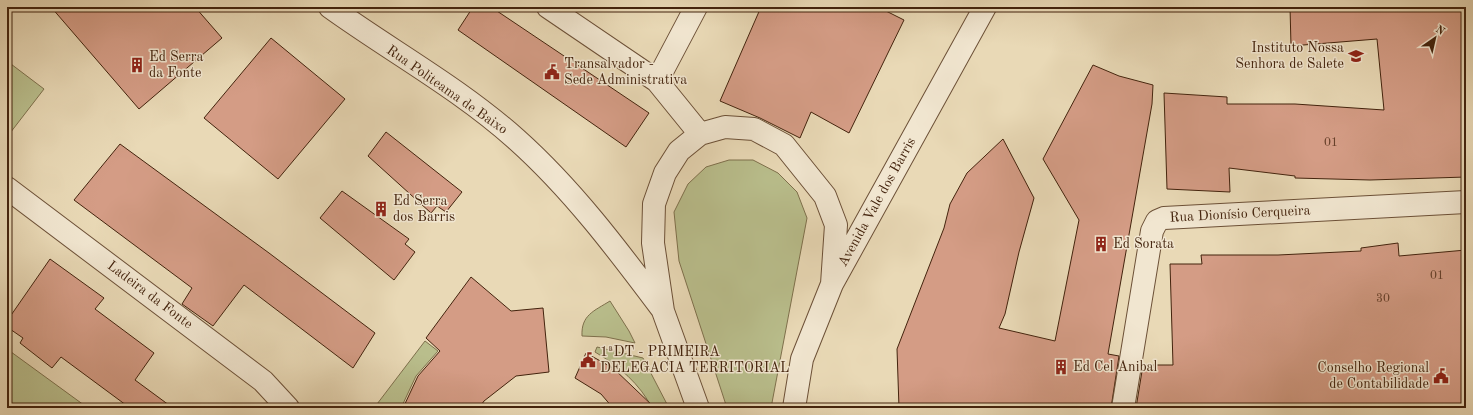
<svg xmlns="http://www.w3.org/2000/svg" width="1473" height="415" viewBox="0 0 1473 415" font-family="'Old Standard TT',serif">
<rect width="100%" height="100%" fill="#e9d9b6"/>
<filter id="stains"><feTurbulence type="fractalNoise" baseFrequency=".005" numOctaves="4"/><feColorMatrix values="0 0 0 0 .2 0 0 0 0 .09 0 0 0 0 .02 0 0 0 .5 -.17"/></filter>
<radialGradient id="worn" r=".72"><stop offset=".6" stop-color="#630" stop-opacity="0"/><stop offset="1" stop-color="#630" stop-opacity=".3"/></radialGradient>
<!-- green -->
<path fill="#b9be8c" stroke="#7e704c" d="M7 61 44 89 7 137Z
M729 160H753L778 173 797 192 807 218 771 408H727L679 261 674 212 688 184 706 167Z
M610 301 629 331 635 343 606 337 582 336C581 315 594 311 610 301Z
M425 341 438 351 416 376 401 408H374Z
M597 347 643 358 669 408H652C640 384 619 366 595 352Z
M7 349 88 408H7Z"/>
<!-- building -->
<path fill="#d49c85" stroke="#43230d" d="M51 7H195L222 38 139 109Z
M473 7H491L649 113 626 147 458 30Z
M761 7H878L904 20 849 133 811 112 800 138 760 118 720 101Z
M1290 7H1466V177L1370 180 1295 178V176L1229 168 1230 192 1167 189 1164 93 1227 97V104H1295L1384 110 1377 39 1291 46Z
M271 38 345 99 278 179 204 118Z
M1093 65 1119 76 1153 85 1152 104 1108 354 1119 356 1111 408H899L897 349 944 228 950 204 967 173 1003 139 1034 198 1019 252 1005 314 999 328 1055 341 1079 220 1043 159Z
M386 132 462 192 446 212 437 206 431 213 368 156Z
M120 144 269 253 375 333 353 368 244 285 213 326 182 304 192 288 74 200Z
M342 191 409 239 405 244 415 252 394 280 320 218Z
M1398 243 1399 256 1466 250V408H1136L1143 365H1173L1170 264H1202L1201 255H1278L1361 251V248Z
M50 259 104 298 95 309 154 353 135 380 173 408H130L61 357 52 368 20 343 23 338 7 327V321Z
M471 277 511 311 543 308 549 372 516 376 484 401 479 408H403L418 376 440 351 426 338Z
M586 353 613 368 655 408H613L601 394 575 378Z"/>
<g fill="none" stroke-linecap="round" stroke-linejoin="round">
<!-- minor casing -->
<g stroke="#6c5037" stroke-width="24">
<path id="minor" d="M330 7C391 51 459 88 516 139 572 189 617 249 662 309
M548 7 657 81 700 134
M657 81 696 7
M7 188 263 381 288 408
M698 408 663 311 653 243 654 204 665 173 679 151 700 134 725 127 754 129 784 145 825 196 836 225 832 284
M794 408 802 359 832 284 985 7
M1123 408 1152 231 1157 221 1164 218 1466 202"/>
</g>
<!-- minor -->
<use href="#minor" stroke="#f1e6d0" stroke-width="22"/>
</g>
<!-- icons -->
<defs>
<g id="school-bare" transform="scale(1.2)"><path d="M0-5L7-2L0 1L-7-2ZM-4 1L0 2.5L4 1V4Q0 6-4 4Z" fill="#8f2418" stroke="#f1e6d0" stroke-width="2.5" paint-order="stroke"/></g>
<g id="building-bare" transform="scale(1.2)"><path d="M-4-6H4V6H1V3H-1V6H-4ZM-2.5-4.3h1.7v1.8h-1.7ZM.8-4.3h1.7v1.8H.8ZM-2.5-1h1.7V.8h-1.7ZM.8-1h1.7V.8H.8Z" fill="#8f2418" stroke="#f1e6d0" stroke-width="2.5" paint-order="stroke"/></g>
<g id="civic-bare" transform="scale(1.2)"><path d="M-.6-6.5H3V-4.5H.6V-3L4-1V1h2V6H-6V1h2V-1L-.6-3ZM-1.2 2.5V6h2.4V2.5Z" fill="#8f2418" stroke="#f1e6d0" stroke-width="2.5" paint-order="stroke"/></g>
</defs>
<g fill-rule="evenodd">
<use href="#school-bare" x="1356" y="56"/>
<use href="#building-bare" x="137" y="65"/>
<use href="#civic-bare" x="552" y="72"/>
<use href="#building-bare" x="381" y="209"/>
<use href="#building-bare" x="1101" y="244"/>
<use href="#civic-bare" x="588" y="360"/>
<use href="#building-bare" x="1061" y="367"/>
<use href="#civic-bare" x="1441" y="376"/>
</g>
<g text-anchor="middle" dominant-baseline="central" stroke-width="3" stroke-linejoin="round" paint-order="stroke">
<!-- number labels -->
<g font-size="12" fill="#67412b">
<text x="1331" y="143">01</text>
<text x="1437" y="276">01</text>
<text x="1383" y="299">30</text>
</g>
<!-- poi labels -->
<g font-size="14" fill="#43230d" stroke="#f1e6d0" text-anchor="start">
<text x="1344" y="48" text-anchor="end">Instituto Nossa<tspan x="1344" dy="16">Senhora de Salete</tspan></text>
<text x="149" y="57">Ed Serra<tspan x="149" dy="16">da Fonte</tspan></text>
<text x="564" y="64">Transalvador -<tspan x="564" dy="16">Sede Administrativa</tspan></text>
<text x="393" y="201">Ed Serra<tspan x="393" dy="16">dos Barris</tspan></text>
<text x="1113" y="244">Ed Sorata</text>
<text x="600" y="352">1ªDT - PRIMEIRA<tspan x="600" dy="16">DELEGACIA TERRITORIAL</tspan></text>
<text x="1073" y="367">Ed Cel Anibal</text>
<text x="1429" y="368" text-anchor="end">Conselho Regional<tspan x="1429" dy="16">de Contabilidade</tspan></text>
</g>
<!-- street labels -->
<g font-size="14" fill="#43230d" stroke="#f1e6d0">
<text transform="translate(447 90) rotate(35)">Rua Politeama de Baixo</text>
<text transform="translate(877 202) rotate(-61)">Avenida Vale dos Barris</text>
<text transform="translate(1240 214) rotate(-3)">Rua Dionísio Cerqueira</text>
<text transform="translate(150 295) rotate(37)">Ladeira da Fonte</text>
</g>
</g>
<!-- margin -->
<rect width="1473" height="415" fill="none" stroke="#e9d9b6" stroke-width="24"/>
<rect x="8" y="8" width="1457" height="399" fill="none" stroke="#43230d" stroke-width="2"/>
<rect x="12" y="12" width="1449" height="391" fill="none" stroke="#43230d"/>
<!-- north arrow -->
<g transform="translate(1435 38) rotate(34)" stroke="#f1e6d0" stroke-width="3" paint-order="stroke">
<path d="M0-3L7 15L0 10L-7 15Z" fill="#43230d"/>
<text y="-6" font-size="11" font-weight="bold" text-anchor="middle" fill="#43230d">N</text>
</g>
<rect width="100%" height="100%" filter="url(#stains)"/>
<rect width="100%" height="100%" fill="url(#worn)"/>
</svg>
